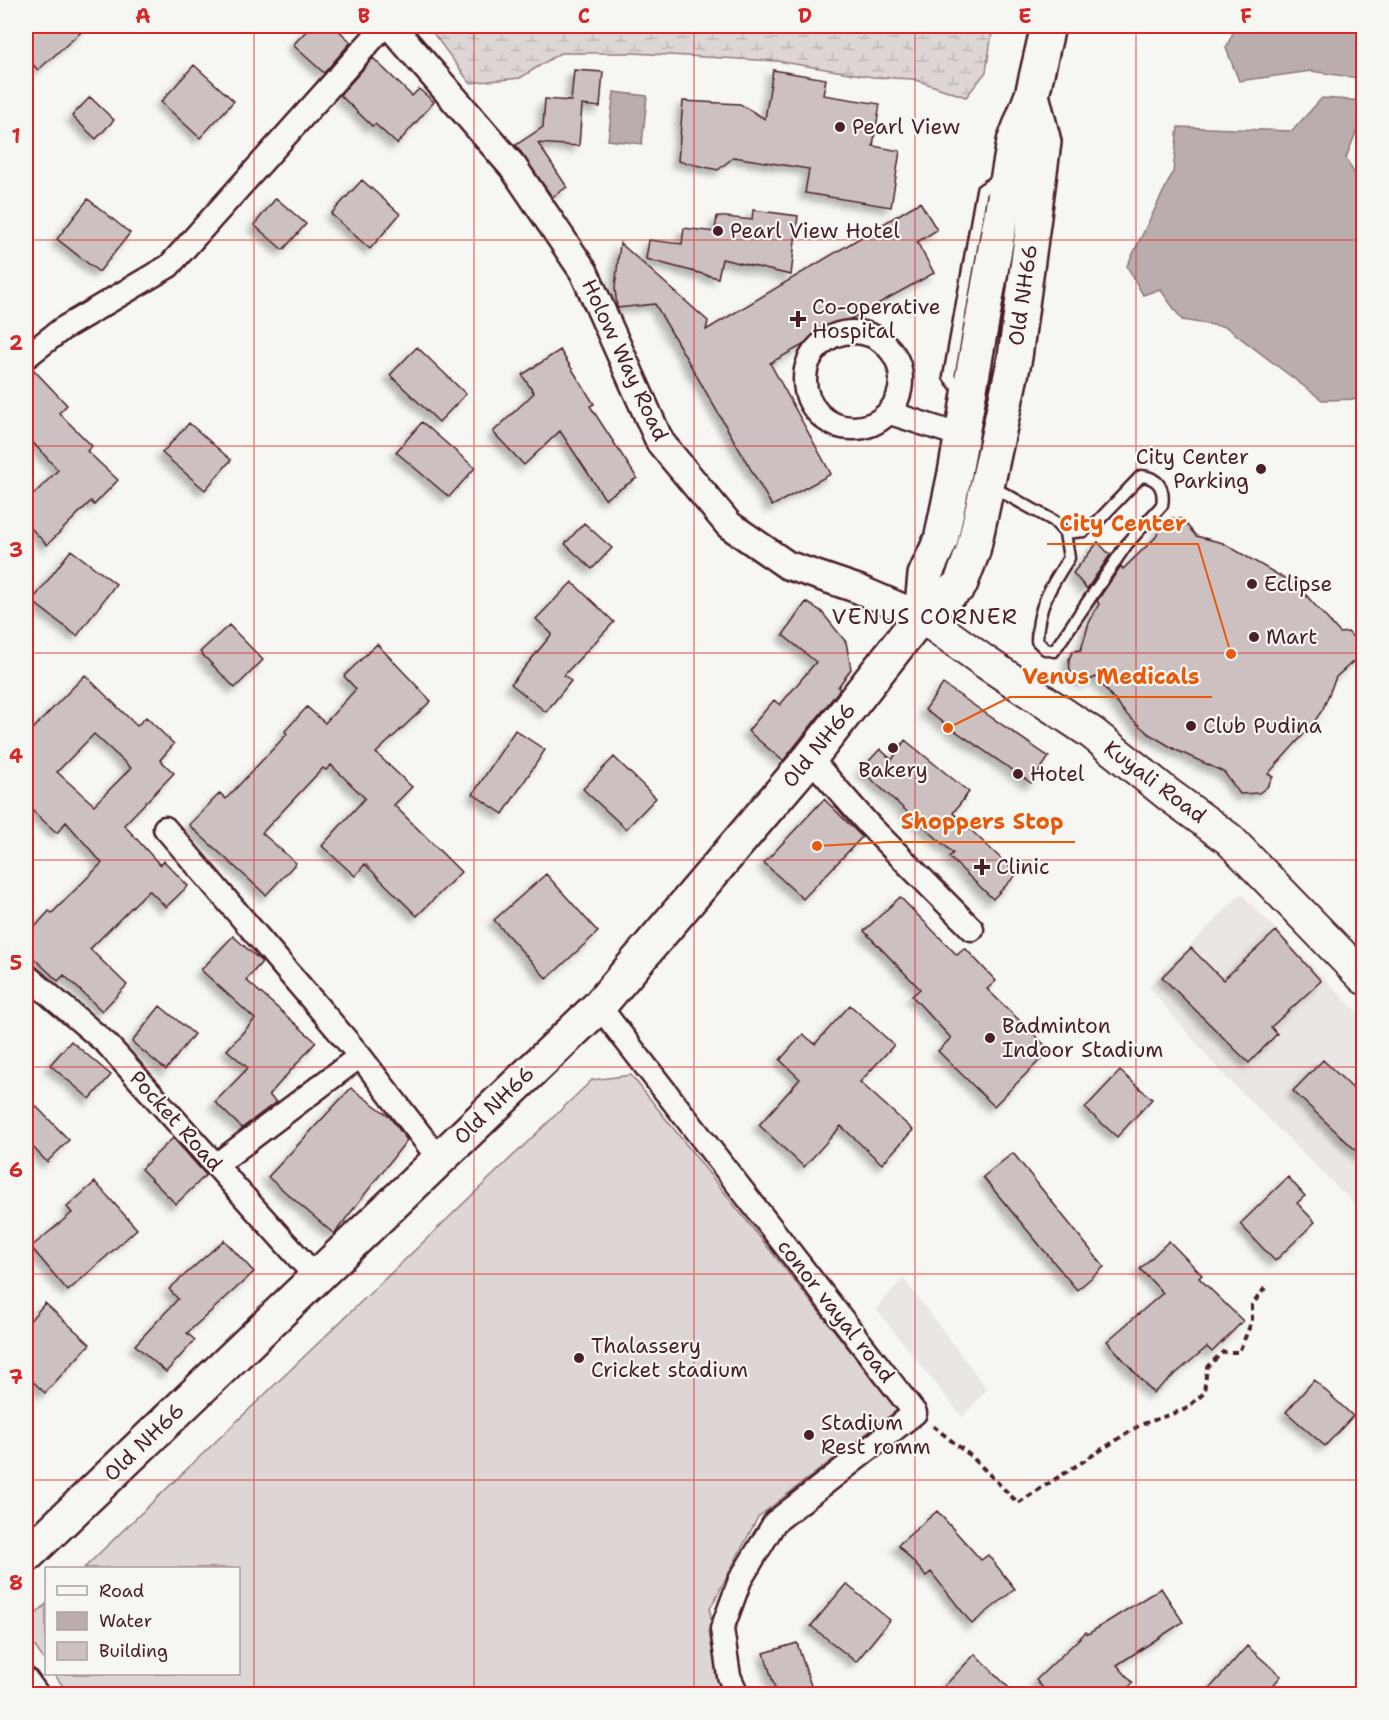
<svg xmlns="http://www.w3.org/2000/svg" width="1389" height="1720" viewBox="0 0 1389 1720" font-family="'Shantell Sans',sans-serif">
<defs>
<pattern id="wetland-marsh" width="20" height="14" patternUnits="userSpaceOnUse" patternTransform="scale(1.5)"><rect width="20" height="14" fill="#ddd6d5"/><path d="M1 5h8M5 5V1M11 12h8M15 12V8" fill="none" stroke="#bfb7b7"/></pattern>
<filter id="shadow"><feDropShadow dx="-5.5" dy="5.5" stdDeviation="3" flood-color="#0004"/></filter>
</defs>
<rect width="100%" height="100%" fill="#f6f6f2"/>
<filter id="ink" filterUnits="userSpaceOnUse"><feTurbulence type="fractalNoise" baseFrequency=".0167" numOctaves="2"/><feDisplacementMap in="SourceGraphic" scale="12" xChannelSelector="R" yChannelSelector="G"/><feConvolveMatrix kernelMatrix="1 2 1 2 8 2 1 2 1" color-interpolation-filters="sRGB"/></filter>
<g filter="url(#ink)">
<!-- built -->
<path fill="#e9e6e3" d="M1241 894 1363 1018V1212L1220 1071 1149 987Z
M903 1278 987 1389 962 1417 876 1309Z"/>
<!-- wetland -->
<path fill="url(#wetland-marsh)" stroke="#947a80" stroke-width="1.5" d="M428 26H993L986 72 966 97 913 79 873 77 777 61 633 53H560L520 78 470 83Z"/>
<!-- pitch -->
<path fill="#ddd6d5" stroke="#947a80" stroke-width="1.5" d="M631 1075 897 1410 758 1517 710 1609 716 1674 723 1694H69L54 1674H238V1568H84L592 1080Z
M46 1604V1663L26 1633V1624Z"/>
<!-- water -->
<path fill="#bbadae" stroke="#8e747a" stroke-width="1.5" d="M1236 26H1363V79L1311 71 1239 81 1226 48Z
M614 92 647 96 642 144 608 140Z
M1322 98 1363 101V114L1346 158 1363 190V399L1322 400 1226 327 1182 320 1160 289 1143 295 1127 266 1173 172 1178 127 1292 131Z"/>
<!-- building -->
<path fill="#ccc1c0" stroke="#4a1f2b" stroke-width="1.5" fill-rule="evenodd" filter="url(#shadow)" d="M26 26H88L38 70 26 57Z
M311 26H334L351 42 324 73 293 45Z
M373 58 412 96 419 89 434 102 397 144 375 124 372 126 340 95Z
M194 65 234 101 200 138 161 102Z
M574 70 603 72 600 107 582 105 579 146 538 143 567 187 552 197 516 145 543 127 545 99 571 101Z
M773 70 826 79 823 95 880 104 873 146 900 151 891 207 805 193 809 169 734 157 718 170 678 161 683 101 740 104 765 119Z
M90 97 114 120 96 139 72 116Z
M362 180 400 214 370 249 331 214Z
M276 198 306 224 283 250 254 225Z
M88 199 130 233 99 272 57 239Z
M920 202 937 230 917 242 934 273 770 363 831 474 772 506 655 304 617 308 615 288 620 243 708 321 706 330Z
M753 210 798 216 791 275 722 259 718 278 646 259 649 240 682 244 684 228 715 232 717 216 752 220Z
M417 347 466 394 439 422 390 375Z
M560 350 594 404 590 406 637 478 605 499 560 431 524 465 493 432 534 393 522 375Z
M32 368 67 405 59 413 92 446 87 451 118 480 94 505 91 501 47 545 26 523V502L58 470 26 435V370Z
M422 422 475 468 449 497 396 452Z
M189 423 231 460 205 490 162 453Z
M1171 518 1182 519 1196 536 1223 543 1289 581 1305 594 1340 633 1348 632 1359 643 1360 652 1356 659 1336 677 1323 709 1312 725 1268 774 1273 777 1267 787 1259 793 1240 794 1224 772 1176 750 1149 734 1126 714 1096 677 1086 682 1078 679 1070 671 1069 659 1073 651 1081 650 1089 623 1099 604 1097 601 1121 566 1123 569 1156 537 1162 525Z
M584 523 612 548 592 569 565 544Z
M1098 542 1110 555 1087 589 1073 573Z
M71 550 116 584 77 636 32 601Z
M572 582 614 622 564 675 571 681 546 712 511 684 552 634 536 619Z
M806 602 821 611 846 642 851 669 838 687 840 689 783 761 748 731 774 700 780 705 816 662 783 635Z
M229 625 263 660 235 688 200 652Z
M377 644 431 701 376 753 412 787 394 805 461 872 417 916 365 864 355 876 322 846 365 798 331 765 326 770 323 768 262 833 296 863 266 895 189 825 220 793 226 799 287 734 285 731 307 707 325 723 356 689 344 676Z
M85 675 137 726 146 717 174 744 160 760 174 773 124 825 160 865 164 861 188 886 166 907 149 890 90 949 127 985 102 1011 64 975 58 981 26 951V937L49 911 52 913 102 863 66 822 57 833 26 805V736ZM94 734 131 768 94 805 57 772Z
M943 684 1049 757 1031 783 925 710Z
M515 730 545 750 503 814 473 794Z
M905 740 969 792 953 813 1017 874 993 899 949 857 953 853 861 770 880 749 892 760Z
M614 757 656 798 626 829 583 789Z
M824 799 862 837 803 899 764 863Z
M546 874 598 932 547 979 494 920Z
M900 897 957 955 965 948 996 981 987 989 1050 1050 994 1106 938 1051 951 1038 912 996 920 989 864 931Z
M1276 931 1321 981 1271 1027 1277 1034 1249 1063 1162 977 1191 948 1223 980Z
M233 936 262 962 246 980 316 1042 269 1095 276 1102 242 1128 215 1102 248 1068 227 1050 255 1019 201 970Z
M850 1005 894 1045 860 1082 913 1130 882 1164 841 1126 804 1167 759 1125 800 1079 780 1060 803 1034 815 1044Z
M160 1006 194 1034 166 1070 132 1042Z
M71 1041 111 1075 90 1099 50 1065Z
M1323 1060 1364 1099V1158L1293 1091Z
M1120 1071 1152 1099 1117 1137 1085 1108Z
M351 1088 389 1116 407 1140 334 1234 268 1177Z
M26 1096 69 1140 47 1162 26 1140Z
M173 1138 206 1175 176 1204 141 1169Z
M1013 1153 1104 1267 1077 1290 983 1177Z
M1288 1177 1305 1196 1297 1203 1315 1222 1275 1261 1240 1224Z
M95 1182 137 1229 68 1291 31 1247 72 1213 67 1207Z
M224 1240 254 1272 187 1333 195 1340 166 1372 135 1345 178 1299 169 1289Z
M1169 1241 1202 1275 1199 1278 1243 1321 1212 1352 1207 1347 1153 1393 1107 1341 1163 1293 1140 1269Z
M45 1303 90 1344 45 1393 26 1375V1325Z
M1314 1380 1353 1416 1325 1446 1286 1412Z
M937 1511 981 1560 988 1555 1015 1589 972 1624 931 1572 926 1576 898 1545Z
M846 1584 890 1620 856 1662 811 1626Z
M1161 1588 1183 1622 1117 1665 1133 1683 1121 1695H1049L1036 1680 1086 1632 1088 1634Z
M797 1643 814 1695H777L764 1653Z
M1247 1646 1281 1676 1265 1695H1204Z
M975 1654 1016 1695H936Z"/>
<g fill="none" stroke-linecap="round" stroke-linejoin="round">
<!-- service casing -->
<g stroke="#4a1f2b" stroke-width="15">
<path id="service" d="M962 393 949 377 982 190 1001 177
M991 486 1054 521 1065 533 1069 558C1051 585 1037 608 1037 641L1045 649 1054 651 1127 544 1162 505C1165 489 1158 477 1141 476L1098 521 1084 531 1065 533"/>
</g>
<!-- minor casing -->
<g stroke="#4a1f2b" stroke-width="27">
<path id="minor" d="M805 380a48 48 0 1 1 96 0a48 48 0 1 1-96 0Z
M26 357 62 329 169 266 384 26
M890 413 962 436
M810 758 869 825 972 929
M165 828 360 1056 439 1159
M26 975 107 1044 316 1277
M599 1006 915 1413 775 1522 740 1580 722 1629 729 1676 737 1694
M216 1165 360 1056
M26 1679 37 1694"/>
</g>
<!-- tertiary casing -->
<g stroke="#4a1f2b" stroke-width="32">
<path id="tertiary" d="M391 26 513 167 584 272 660 442 729 525 787 565 858 589 921 616"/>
</g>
<!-- secondary casing -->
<g stroke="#4a1f2b" stroke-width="36">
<path id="secondary" d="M921 616 985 662 1092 733 1169 795 1229 839 1364 978"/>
</g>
<!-- primary casing -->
<g stroke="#4a1f2b" stroke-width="38">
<path id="primary" d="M921 616 925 575 941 540 955 473 1014 142 1032 95 1048 26
M26 1556 599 1006 810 758 921 616 960 585 973 551 1015 357 1044 142 1032 95"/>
</g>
<!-- path -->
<path stroke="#4a1f2b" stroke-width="4" stroke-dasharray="6 4.5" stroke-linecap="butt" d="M933 1426 972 1457 1018 1503 1140 1425 1186 1409 1204 1393 1207 1367 1223 1352H1239L1252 1321V1305L1265 1288"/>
<!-- service -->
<use href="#service" stroke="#f6f6f2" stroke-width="10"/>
<!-- minor -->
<use href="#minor" stroke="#f6f6f2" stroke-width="22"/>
<!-- tertiary -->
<use href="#tertiary" stroke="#f6f6f2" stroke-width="27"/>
<!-- secondary -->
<use href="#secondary" stroke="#f6f6f2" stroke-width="32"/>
<!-- primary -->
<use href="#primary" stroke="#f6f6f2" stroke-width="33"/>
</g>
</g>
<!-- grid -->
<path fill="none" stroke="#d62828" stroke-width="1.5" stroke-opacity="0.55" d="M254 26V1694M474 26V1694M694 26V1694M915 26V1694M1136 26V1694M26 240H1364M26 446H1364M26 653H1364M26 860H1364M26 1067H1364M26 1274H1364M26 1480H1364"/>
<!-- markers -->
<g fill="#4a1f2b" stroke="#f6f6f2" stroke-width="2">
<circle cx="840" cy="127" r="6"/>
<circle cx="718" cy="231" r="6"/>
<path d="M795 310h6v6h6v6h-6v6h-6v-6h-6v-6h6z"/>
<circle cx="1261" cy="469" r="6"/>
<circle cx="1252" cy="584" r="6"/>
<circle cx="1254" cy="637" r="6"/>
<circle cx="1191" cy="726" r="6"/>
<circle cx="893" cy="748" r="6"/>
<circle cx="1018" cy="774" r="6"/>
<path d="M979 858h6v6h6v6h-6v6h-6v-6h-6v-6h6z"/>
<circle cx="990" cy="1038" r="6"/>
<circle cx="579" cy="1358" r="6"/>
<circle cx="809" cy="1435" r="6"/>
</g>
<g text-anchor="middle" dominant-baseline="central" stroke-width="4.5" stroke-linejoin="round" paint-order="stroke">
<!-- poi labels -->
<g font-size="21" fill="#4a1f2b" stroke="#f6f6f2" text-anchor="start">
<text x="852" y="127">Pearl View</text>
<text x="730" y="231">Pearl View Hotel</text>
<text x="812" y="307">Co-operative<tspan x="812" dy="24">Hospital</tspan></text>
<text x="1249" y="457" text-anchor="end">City Center<tspan x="1249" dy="24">Parking</tspan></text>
<text x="1264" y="584">Eclipse</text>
<text x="1266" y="637">Mart</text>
<text x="1203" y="726">Club Pudina</text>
<text x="893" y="770" text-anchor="middle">Bakery</text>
<text x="1030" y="774">Hotel</text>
<text x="996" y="867">Clinic</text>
<text x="1002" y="1026">Badminton<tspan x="1002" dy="24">Indoor Stadium</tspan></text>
<text x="591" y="1346">Thalassery<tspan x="591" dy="24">Cricket stadium</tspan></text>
<text x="821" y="1423">Stadium<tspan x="821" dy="24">Rest romm</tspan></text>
</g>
<!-- street labels -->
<g font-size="21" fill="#4a1f2b" stroke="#f6f6f2">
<text transform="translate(1023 295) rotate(-82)">Old NH66</text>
<text transform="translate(625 360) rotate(65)">Holow Way Road</text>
<text transform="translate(819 745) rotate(-51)">Old NH66</text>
<text transform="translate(1155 782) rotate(37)">Kuyali Road</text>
<text transform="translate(494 1105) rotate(-44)">Old NH66</text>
<text transform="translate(176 1121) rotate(48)">Pocket Road</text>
<text transform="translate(836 1311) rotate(52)">conor vayal road</text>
<text transform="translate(144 1442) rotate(-44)">Old NH66</text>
</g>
<!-- neighbourhood labels -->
<g font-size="22" letter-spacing="1.5" fill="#4a1f2b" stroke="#f6f6f2">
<text x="925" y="616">VENUS CORNER</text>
</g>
</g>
<!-- callouts -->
<path fill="none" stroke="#e8590c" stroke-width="2" d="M1231 654L1198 544H1047M948 728L1010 697H1212M817 846L888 842H1075"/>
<g fill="#e8590c" stroke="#f6f6f2" stroke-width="2">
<circle cx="1231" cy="654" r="6"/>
<circle cx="948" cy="728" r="6"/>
<circle cx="817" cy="846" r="6"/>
</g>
<g font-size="22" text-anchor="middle" font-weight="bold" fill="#e8590c" stroke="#f6f6f2" stroke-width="4.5" stroke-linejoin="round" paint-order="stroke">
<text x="1123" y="531">City Center</text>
<text x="1111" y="684">Venus Medicals</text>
<text x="982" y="829">Shoppers Stop</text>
</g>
<!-- margin -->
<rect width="1389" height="1720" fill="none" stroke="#f6f6f2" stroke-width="66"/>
<!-- legend -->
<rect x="45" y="1567" width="195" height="108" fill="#f6f6f2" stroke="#b1a0a2" stroke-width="1.5"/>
<rect x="57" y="1586" width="30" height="9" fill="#f6f6f2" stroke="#b1a0a2" stroke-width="1.5"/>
<text x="99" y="1597" font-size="18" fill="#4a1f2b">Road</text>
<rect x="57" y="1612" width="30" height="18" fill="#bbadae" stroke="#b1a0a2" stroke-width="1.5"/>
<text x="99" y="1627" font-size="18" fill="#4a1f2b">Water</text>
<rect x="57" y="1642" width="30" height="18" fill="#ccc1c0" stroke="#b1a0a2" stroke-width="1.5"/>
<text x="99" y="1657" font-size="18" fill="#4a1f2b">Building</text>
<rect x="33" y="33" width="1323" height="1654" fill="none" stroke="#d62828" stroke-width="2"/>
<g font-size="20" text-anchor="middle" font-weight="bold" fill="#d62828">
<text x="143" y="23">A</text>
<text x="364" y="23">B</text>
<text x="584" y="23">C</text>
<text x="805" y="23">D</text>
<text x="1025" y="23">E</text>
<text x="1246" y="23">F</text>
<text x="16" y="143">1</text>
<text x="16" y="350">2</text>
<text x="16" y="557">3</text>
<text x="16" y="763">4</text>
<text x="16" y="970">5</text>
<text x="16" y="1177">6</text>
<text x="16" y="1384">7</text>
<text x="16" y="1590">8</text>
</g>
</svg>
